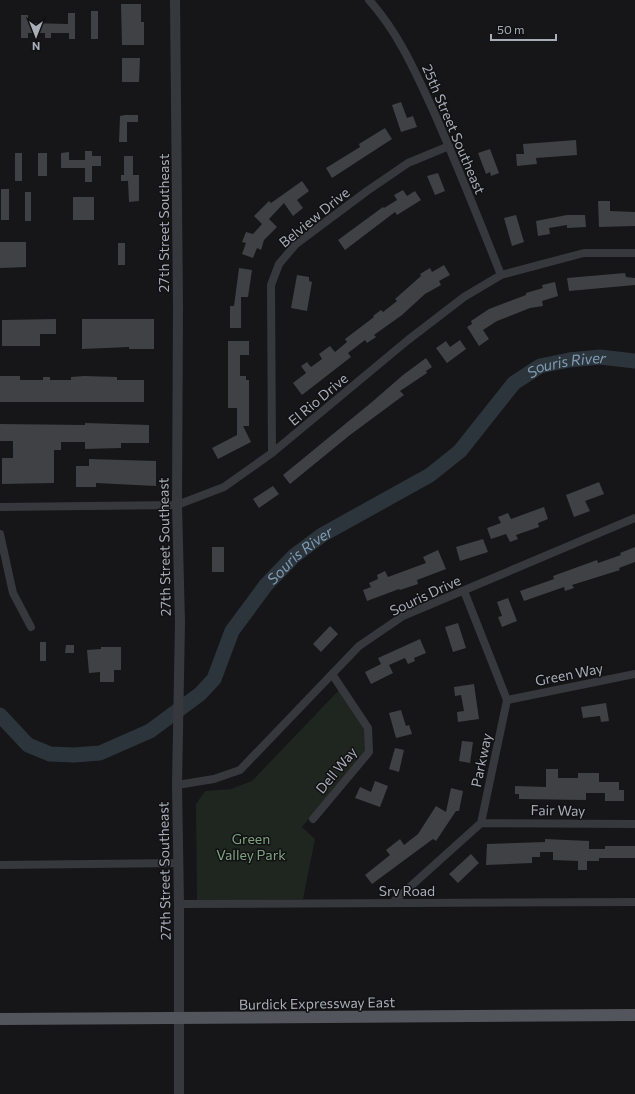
<svg xmlns="http://www.w3.org/2000/svg" width="635" height="1094" viewBox="0 0 635 1094" font-family="Commissioner,sans-serif">
<rect width="100%" height="100%" fill="#161618"/>
<!-- green -->
<path fill="#1e261f" d="M340 689 366 727V750L302 827 315 839 303 899 197 901 196 804 205 791 231 789 252 781Z"/>
<g fill="none" stroke-linecap="round" stroke-linejoin="round">
<!-- river -->
<path stroke="#2c353c" stroke-width="15" id="s1" d="M0 715 28 745 50 754 74 755 100 753 150 731 200 694 214 679 232 631 266 585 294 556 322 535 430 475 460 451 514 383 540 366 569 360 600 357 635 361"/>
</g>
<!-- building -->
<path fill="#404145" d="M121 4H141V22H144V45H122Z
M91 11H98V39H91Z
M68 13H75V39H69V33H51V38H45V33H28V38H21V15H28V23L68 24Z
M122 58H140L139 82H122Z
M401 102 407 118 413 116 417 127 401 132 392 105Z
M125 115H138V122H127V142H119L120 116Z
M385 128 392 139 332 178 326 168 360 147 359 144Z
M576 140 577 155 536 158 537 164 517 166 516 154H524L523 144Z
M490 149 499 173 491 176 490 172 486 174 478 153Z
M85 151H92V156H101V166H92V182H85V168H61V153L69 152V160H85Z
M15 153H22V181H15Z
M38 153H47V176H38Z
M124 156H133V175H139V201L129 202 128 181H121V175H124Z
M438 173 445 191 435 195 427 176Z
M302 181 309 191 297 200 303 208 293 216 284 203 269 219 277 227 264 240 261 250 257 248 253 258 242 254 246 243 242 242 246 232 253 234 262 224 254 216 269 201 271 203Z
M1 189H9V220H1Z
M403 190 407 196 415 191 421 200 397 215 395 212 345 250 338 240 383 207 384 208 397 200 394 195Z
M25 192H31V221H25Z
M73 197H94V220H73Z
M598 201H610V211L635 212V226L599 227Z
M516 215 524 242 512 246 504 218Z
M567 215H585L586 227 567 228V225L549 228 550 234 538 236 536 221Z
M0 242H26V267L0 268Z
M118 243H125V265H118Z
M444 265 450 275 439 281 441 285 425 294 402 315 374 335 376 337 367 343 365 340 348 353 351 357 302 395 293 383 306 373 301 366 307 362 311 367 322 359 319 354 330 346 335 352 347 342 345 339 374 317 373 316 381 310 383 312 397 301 395 299 421 276 420 274 430 268 432 272Z
M239 268 252 270 248 297H241V328H230V306H234Z
M625 273 626 277 635 278V285L569 291 567 278Z
M297 275 309 277V281L312 282 307 311 291 308Z
M555 282 558 296 542 301 543 306 530 308 497 321 483 330 489 339 479 346 467 327 472 324 471 321 489 309 526 295V293L543 288 542 285Z
M56 319V334H40V346H2V320Z
M82 319H154V349H129V347L82 349Z
M460 340 466 349 447 363 436 348 446 341 450 347Z
M228 341H249V355H240V376H246V380H249V426H243L251 442 218 459 212 448 237 435V408H228Z
M426 358 432 367 426 371 427 373 400 391 404 395 350 435 290 484 283 475 372 402 403 375Z
M0 376H20V380H43V377H50V380H71V377L84 376 117 377V380H144V402H0Z
M85 423 149 425V443H121V448L85 449V442H61V450H54V483L2 484V458H13V441H0V424L85 425Z
M89 459 156 461V486L96 483V487H76V466H89Z
M599 482 604 494 585 501 590 511 574 517 566 495Z
M273 486 279 494 259 508 253 499Z
M544 507 548 519 538 523 539 527 516 535 518 539 510 542 506 534 491 539 487 528 501 523 498 517 508 513 511 519Z
M483 539 488 552 460 561 456 547Z
M212 547H224V572H212Z
M635 547V562L619 568 620 570 572 585 574 588 565 591 564 587 524 601 520 591 554 579 553 576 597 560 598 563 621 555 620 553Z
M438 550 446 569 417 580 418 584 400 590 399 589 367 601 363 590 371 587 369 583 378 579 377 575 385 571 388 577 426 563 423 557Z
M508 598 517 621 502 627 498 617 502 616 497 602Z
M458 623 466 648 453 652 445 627Z
M330 626 338 634 321 652 313 644Z
M420 639 426 653 414 658 415 661 408 664 405 658 389 665 393 673 371 684 365 672 381 664 378 658Z
M40 642H46V661H40Z
M66 645H74V653H65Z
M101 647H121V670H114V682H100V672L89 673 87 650 101 649Z
M474 684 479 719 458 722 457 712 464 711 461 695 455 696 454 687Z
M606 703 609 721 601 722 600 716 583 718 581 707Z
M401 710 406 726 409 725 412 734 396 738 389 713Z
M462 741 473 742 470 763 459 761Z
M395 748 404 750 399 772 389 769Z
M546 769H558V778H578V773H599V782H619V790H624V801H605V793H586V800L519 799V794H515V786L546 787Z
M375 781 388 786 380 807 355 798 360 787 371 792Z
M451 788 463 791 459 811H456L436 841 433 839 372 884 365 875 390 855 386 850 400 839 404 845 418 834 436 806 446 812Z
M545 839 589 841V849H605V846H635V858H599V861H587V870H578V861L553 860V852H540V857H532V863L486 865 487 844 545 842Z
M471 854 479 863 458 883 449 874Z"/>
<g fill="none" stroke-linecap="round" stroke-linejoin="round">
<!-- minor -->
<path stroke="#37383d" stroke-width="8" d="M369 0C398 32 415 71 433 110 457 164 479 220 501 275
M272 453 271 285 279 264 296 244 367 191 408 163 449 146
M0 507 177 505 224 487 272 453 408 340 464 297 501 275 584 253H635
M0 534 13 593 31 627
M507 700 635 674
M177 785 214 779 240 770 359 646 403 616 635 518
M313 819 369 752 368 728 332 674
M481 823 635 824
M0 865 179 863
M392 903 481 823 507 700 464 591
M179 904 635 902"/>
<!-- tertiary -->
<path stroke="#37383d" stroke-width="10" d="M175 0 178 306 177 505 180 622 177 785 179 904V1094"/>
<!-- primary -->
<path stroke="#53555c" stroke-width="12" d="M0 1019 635 1015"/>
</g>
<g text-anchor="middle" dominant-baseline="central" stroke-width="3" stroke-linejoin="round" paint-order="stroke">
<!-- street labels -->
<g font-size="14" fill="#a8adb8" stroke="#111113">
<text transform="translate(454 129) rotate(67)">25th Street Southeast</text>
<text transform="translate(314 217) rotate(-39)">Belview Drive</text>
<text transform="translate(163 223) rotate(-90)">27th Street Southeast</text>
<text transform="translate(318 399) rotate(-40)">El Rio Drive</text>
<text transform="translate(164 547) rotate(-91)">27th Street Southeast</text>
<text transform="translate(425 595) rotate(-25)">Souris Drive</text>
<text transform="translate(569 674) rotate(-11)">Green Way</text>
<text transform="translate(481 760) rotate(-78)">Parkway</text>
<text transform="translate(336 770) rotate(-50)">Dell Way</text>
<text transform="translate(558 810) rotate(1)">Fair Way</text>
<text transform="translate(164 871) rotate(-91)">27th Street Southeast</text>
<text x="407" y="890">Srv Road</text>
<text transform="translate(317 1003) rotate(-1)">Burdick Expressway East</text>
</g>
<!-- park labels -->
<g font-size="14" fill="#7fa381" stroke="#111113">
<text x="251" y="838">Green<tspan x="251" dy="16">Valley Park</tspan></text>
</g>
<!-- water labels -->
<g font-size="15" font-style="italic" fill="#7f9bb3" stroke="#111113">
<text stroke="none"><textPath href="#s1" startOffset="742">Souris River</textPath></text>
<text stroke="none"><textPath href="#s1" startOffset="406">Souris River</textPath></text>
</g>
</g>
<!-- north arrow -->
<g transform="translate(36 36) rotate(180)" stroke="#111113" stroke-width="3" paint-order="stroke">
<path d="M0-3L7 15L0 10L-7 15Z" fill="#a8adb8"/>
<text y="-6" font-size="11" font-weight="bold" text-anchor="middle" fill="#a8adb8">N</text>
</g>
<!-- scale -->
<path d="M491 34v6h65v-6" fill="none" stroke="#a8adb8" stroke-width="2"/>
<text x="497" y="34" font-size="12" fill="#a8adb8" stroke="#111113" stroke-width="3" paint-order="stroke">50 m</text>
</svg>
